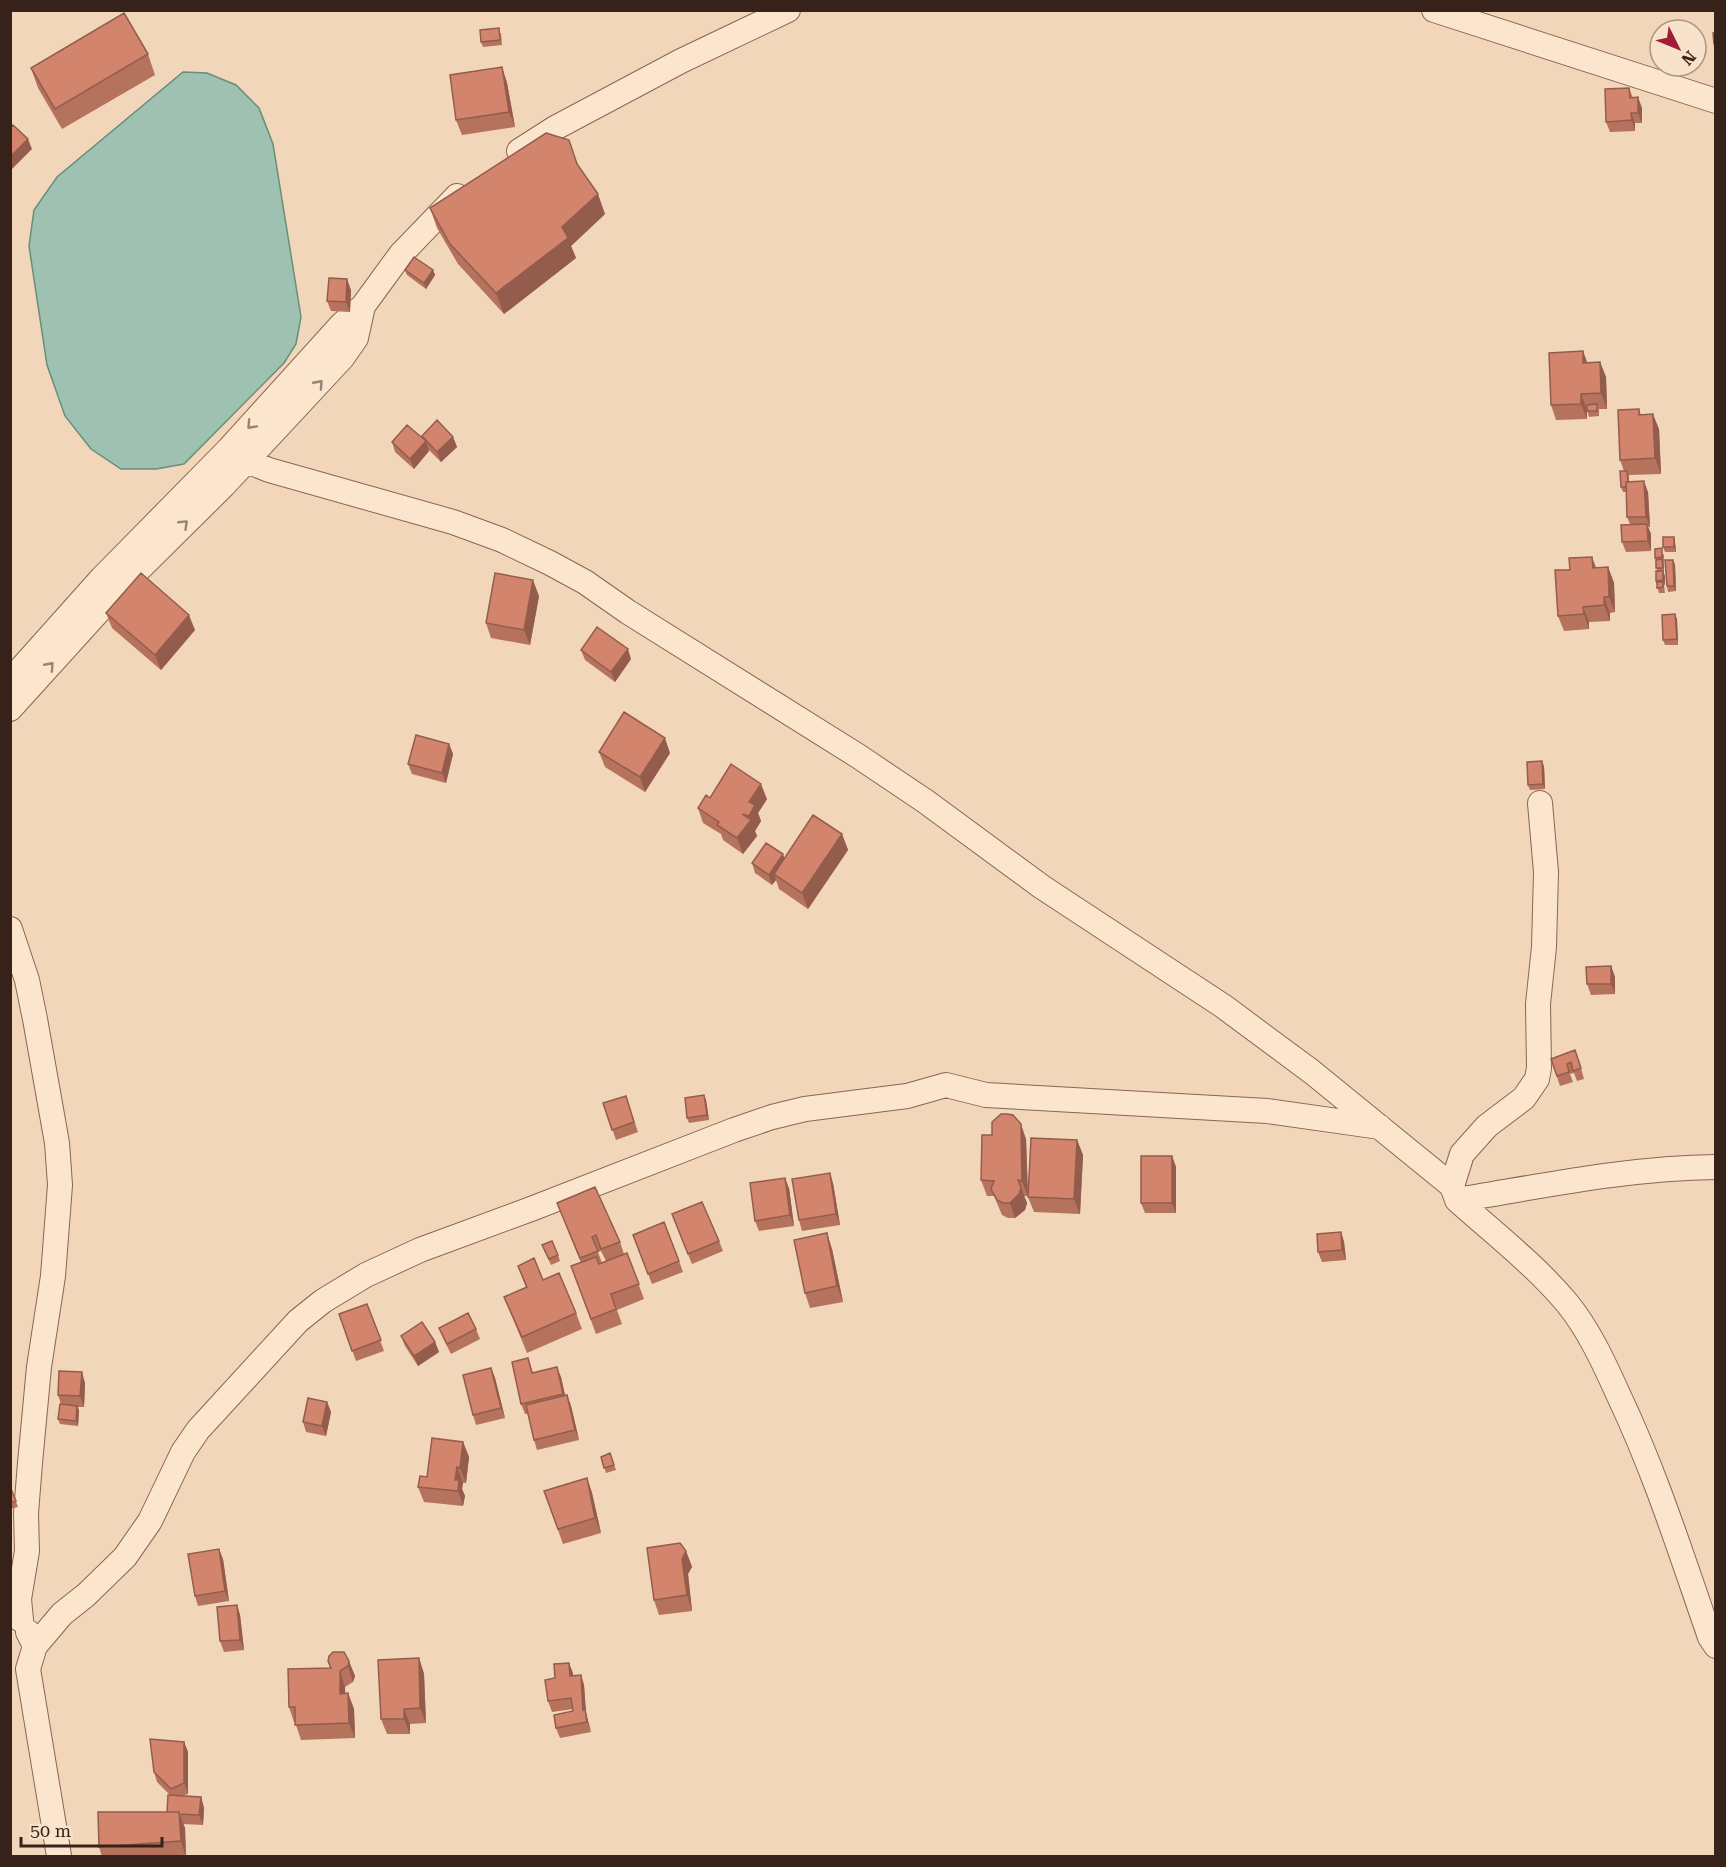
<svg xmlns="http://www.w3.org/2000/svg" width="1726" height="1867" viewBox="0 0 1726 1867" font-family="'Roboto Serif',serif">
<rect width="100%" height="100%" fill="#f1d6b9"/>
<!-- water -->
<path fill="#9ec1b1" stroke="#668f7d" stroke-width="1.5" d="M183 72 207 73 236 85 259 108 273 144 301 317 296 344 284 363 184 464 156 469H121L91 449 65 416 47 365 29 246 34 210 57 177Z"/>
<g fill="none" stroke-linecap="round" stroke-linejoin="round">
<!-- minor casing -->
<g stroke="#896653" stroke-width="26">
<path id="minor" d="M1434 10 1716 101
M519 151 555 128 681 61 788 10
M228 450 247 461 269 470 453 522 502 540 550 563 585 582 628 612 858 756 925 801 1042 887 1223 1006 1312 1072 1452 1186 1457 1200C1494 1233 1535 1265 1567 1303 1589 1330 1604 1363 1618 1394 1656 1474 1681 1554 1710 1637L1716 1646
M10 681 102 578 228 450 342 324 363 306 401 254 457 196
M10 709 117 591 224 485 342 358 356 338 363 306
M10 929 27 980 35 1019 57 1143 60 1185 53 1276 39 1367 30 1463 26 1513 27 1551 19 1599 21 1620
M1452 1186 1462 1154 1487 1126 1524 1098 1537 1079 1539 1068 1538 1004 1544 947 1546 872 1540 803
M1457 1200C1543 1186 1628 1168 1716 1167
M28 1632 35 1646 28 1669 59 1856
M35 1646 62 1614 86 1595 125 1557 150 1521 183 1452 198 1430 298 1321 323 1301 366 1275 420 1250 531 1209 734 1130 772 1117 805 1109 907 1096 946 1085 986 1095 1267 1111 1380 1127"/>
</g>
<!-- minor -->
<use href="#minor" stroke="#fce5cd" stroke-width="24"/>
</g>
<!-- wall -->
<path fill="#b5725d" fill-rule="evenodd" d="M501 33 502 45 483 47 481 42Z
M148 54 155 75 62 129 38 88 31 68Z
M502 67 507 83 515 127 462 135 456 120Z
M1629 88 1633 98 1642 108V123H1635V131L1610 132 1606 122Z
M578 165 605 214 571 246 576 258 504 314 458 264 437 228 430 208Z
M405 270H433L435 275 426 289 407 275Z
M351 290 350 312 331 311 327 301Z
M1587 362H1600L1606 377 1607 409H1599V416L1589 417 1587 410V419L1556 420 1551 405Z
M1639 409 1641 415 1659 429 1661 474 1629 475V482L1648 492 1650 527H1648L1651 534V551L1626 552 1622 542 1630 524 1627 517 1626 492H1623L1621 487 1624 471 1620 460Z
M422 436 453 437 457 447 441 462 429 450V451L414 469 395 452 392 442 422 438Z
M1674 537 1675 542 1676 552H1665L1663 547Z
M1664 554V573L1665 585H1664L1665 593H1659L1656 581 1657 571 1655 558Z
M1673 560 1675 565 1676 591 1668 592 1667 586Z
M1608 567 1614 583 1615 612 1610 613V621L1589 622V629L1564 631 1558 616 1596 568Z
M539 596 530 645 491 638 486 623Z
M106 613 195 630 161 670 112 628Z
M1677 619 1678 645H1665L1663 640Z
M581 650 631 659 615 682 585 660Z
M449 744 453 754 446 783 412 774 408 764Z
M599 752 670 753 645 792 605 767Z
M1544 766 1545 789 1530 790 1528 785Z
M710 798 767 799 758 813 761 821 755 831 757 836 743 854 723 840 721 834 703 823 698 808Z
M842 834 848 850 808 909 779 889 776 880 772 885 755 873 752 863 784 858Z
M1611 966 1615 977V994L1591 995 1587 984Z
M1551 1059 1579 1061 1584 1079 1577 1081 1574 1073 1570 1074 1573 1082 1560 1086Z
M626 1096 638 1132 616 1140 603 1103Z
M706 1100 709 1120 689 1123 687 1118Z
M1026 1139 1028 1196H1024L1027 1203 1025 1210 1015 1218H1008L1002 1215 994 1196H987L981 1180Z
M1077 1140 1083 1155 1080 1214 1034 1212 1028 1197Z
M1172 1156 1176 1167V1213H1145L1141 1203Z
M833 1183 840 1225 802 1231 799 1220Z
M789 1188 794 1226 759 1231 755 1221Z
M557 1203 620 1242 624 1254 627 1253 644 1299 617 1310 622 1324 596 1334 571 1266 581 1263ZM601 1251 606 1261 602 1263 598 1252Z
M672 1214 719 1241 723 1251 692 1264Z
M1341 1232 1344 1242 1346 1260 1322 1262 1318 1252Z
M633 1235 679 1261 683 1272 652 1284Z
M832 1249 843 1302 810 1308 805 1293Z
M544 1250 558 1255 560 1261 551 1265Z
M518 1266 543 1280 576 1313 582 1329 527 1353 504 1297 526 1288Z
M367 1304 384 1351 356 1361 339 1314Z
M439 1328 476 1329 480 1339 451 1354 443 1338Z
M401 1336 435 1342 439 1352 418 1366 405 1346Z
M528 1358 533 1373 561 1377 565 1396 567 1395 571 1406 579 1440 537 1450 534 1440 528 1414H525L521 1404Z
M491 1368 495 1378 505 1418 476 1425 473 1415Z
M85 1383 84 1407H78L79 1411 78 1426 60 1424 58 1419 61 1404 58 1395Z
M327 1402 331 1412 326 1436 306 1432 303 1422Z
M463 1442 469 1457 466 1483H463L462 1489 465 1496 463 1506 424 1502 418 1487Z
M610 1453 616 1470 606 1473 601 1457Z
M587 1478 592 1493 601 1533 563 1544 544 1491Z
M10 1486 18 1507 10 1509Z
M686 1551 692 1567 688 1574 692 1611 659 1615 654 1600Z
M223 1559 229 1601 198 1606 195 1596Z
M237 1605 240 1615 244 1650 224 1652 220 1641Z
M344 1652 355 1676 353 1682 345 1687V1694L348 1693 354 1709 355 1738 301 1740 295 1722H294L289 1707 330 1668 328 1661Z
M419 1658 424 1674 426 1723 410 1724V1734H387L381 1719Z
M569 1663 573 1676 581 1675 584 1685 586 1713 591 1732 560 1738 556 1728 573 1711V1709L552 1712 548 1701 555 1678Z
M184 1742 188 1752V1794L182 1796 201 1797 204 1808 203 1825 183 1824 185 1828 186 1857H102L99 1847 167 1812 170 1795 157 1782 154 1772Z"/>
<!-- shaded-wall -->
<path fill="#945c4c" d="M502 67 507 83 515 127 509 112Z
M1638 97 1642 108V123L1638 113Z
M1631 113 1635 123V131L1632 120Z
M28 139 32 149 10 171V157Z
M598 194 605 214 571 246 576 258 504 314 496 293 562 227Z
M433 270 435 275 426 289 424 283Z
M347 279 351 290 350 312 346 302Z
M1583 351 1589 367 1583 363Z
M1600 362 1606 377 1607 409 1601 393Z
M1581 394 1587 410V419L1581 404Z
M1653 414 1659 429 1661 474 1655 458Z
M453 437 457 447 441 462 437 452Z
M426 441 429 451 414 469 410 459Z
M1644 481 1648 492 1650 527 1646 517Z
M1647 524 1651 534V551L1648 541Z
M1674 537 1675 542 1676 552 1674 547Z
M1592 557 1598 573 1593 568Z
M1673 560 1675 565 1676 591 1674 586Z
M1608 567 1614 583 1615 612 1609 597Z
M1663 571 1665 576V585L1663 580Z
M533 580 539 596 530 645 524 630Z
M1604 597 1610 613V621L1604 605Z
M1583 607 1589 622V629L1584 614Z
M1675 614 1677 619 1678 645 1677 639Z
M189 615 195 630 161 670 155 655Z
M628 649 631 659 615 682 611 672Z
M665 738 670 753 645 792 640 777Z
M449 744 453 754 446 783 442 773Z
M1542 761 1544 766 1545 789 1543 784Z
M761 784 767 799 758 813 761 821 755 831 757 836 743 854 737 838 751 821 749 816V802Z
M842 834 848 850 808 909 802 893Z
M783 854 787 865 774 874 776 880 772 885 769 875Z
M1611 966 1615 977V994L1611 984Z
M704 1095 706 1100 709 1120 707 1115Z
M1021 1124 1026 1139 1028 1196 1022 1181Z
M1077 1140 1083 1155 1080 1214 1074 1199Z
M1172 1156 1176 1167V1213L1172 1203Z
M830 1173 833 1183 840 1225 836 1214Z
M785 1178 789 1188 794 1226 790 1215Z
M1021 1188 1027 1203 1025 1210 1015 1218 1010 1203Z
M1341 1232 1344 1242 1346 1260 1342 1250Z
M827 1233 832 1249 843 1302 837 1286Z
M435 1342 439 1352 418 1366 414 1356Z
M557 1367 561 1377 567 1404 563 1394Z
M491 1368 495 1378 505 1418 501 1408Z
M82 1372 85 1383 84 1407 80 1396Z
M567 1395 571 1406 579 1440 575 1430Z
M327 1402 331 1412 326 1436 322 1426Z
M77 1406 79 1411 78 1426 76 1421Z
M463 1442 469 1457 466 1483 460 1468Z
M457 1467 463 1483 462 1489 465 1496 463 1506 458 1491 455 1480Z
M587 1478 592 1493 601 1533 595 1518Z
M219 1549 223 1559 229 1601 225 1591Z
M686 1551 692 1567 688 1574 692 1611 687 1595 682 1559Z
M237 1605 240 1615 244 1650 240 1640Z
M419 1658 424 1674 426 1723 420 1708Z
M349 1661 355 1676 353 1682 348 1666Z
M569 1663 573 1673 574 1687 570 1676Z
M340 1671 345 1687 346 1709 340 1694Z
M581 1675 584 1685 586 1713 591 1732 583 1710Z
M348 1693 354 1709 355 1738 349 1723Z
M404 1709 410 1724V1734L404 1719Z
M184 1742 188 1752V1794L184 1783Z
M201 1797 204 1808 203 1825 199 1815Z
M179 1812 185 1828 186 1857 181 1841Z"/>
<!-- building -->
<path fill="#d3846c" stroke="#945c4c" stroke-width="1.5" d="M124 13 148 54 55 109 31 68Z
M499 28 500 40 481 42 480 30Z
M1713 33H1716V44H1714Z
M502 67 509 112 456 120 450 75Z
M1629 88 1630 98 1638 97V113H1631L1632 120 1606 122 1605 89Z
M13 125 28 139 10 157V128Z
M546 133 569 140 577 164 598 194 562 227 568 238 496 293 450 244 430 208Z
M414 257 433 270 424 283 405 270Z
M329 278 347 279 346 302 327 301Z
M1583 351V363L1600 362 1601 393 1581 394V404L1551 405 1549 353Z
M1597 404V411H1587V405Z
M1639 409V415L1653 414 1655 458 1620 460 1618 410Z
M437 420 453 437 437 452 422 436Z
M407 425 426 441 410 459 392 442Z
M1620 471H1627L1628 482H1626V487H1621Z
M1644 481 1646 517H1627L1626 482Z
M1647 524 1648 541 1622 542 1621 525Z
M1663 537H1674V547H1663Z
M1662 548V557L1655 558V549Z
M1592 557 1593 568 1608 567 1609 597H1604V605L1583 607 1584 614 1558 616 1555 570H1570L1569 558Z
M1662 559 1663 568H1656V560Z
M1665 560H1673L1674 586H1667Z
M1656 571H1663V580L1656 581Z
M141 573 189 615 155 655 106 613Z
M495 573 533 580 524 630 486 623Z
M1657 582H1663V587L1657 588Z
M1675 614 1677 639 1663 640 1662 615Z
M597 627 628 649 611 672 581 650Z
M624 712 665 738 640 777 599 752Z
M416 735 449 744 442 773 408 764Z
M1542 761 1543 784 1528 785 1527 762Z
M731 764 761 784 749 802 755 805 749 816 742 814 751 820 737 838 717 825 719 822 698 808 706 795 710 798Z
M813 815 842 834 802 893 774 874Z
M766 843 783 854 769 875 752 863Z
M1611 966V984H1587L1586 967Z
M1575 1050 1581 1068 1573 1071 1571 1062 1567 1064 1569 1072 1557 1076 1551 1059Z
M704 1095 707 1115 687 1118 685 1098Z
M626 1096 634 1122 612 1130 603 1103Z
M1001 1114H1007L1013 1115 1021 1124 1022 1181 1018 1180 1021 1188 1019 1194 1010 1203H1003L997 1200 991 1189 994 1181 981 1180 982 1135H992V1122Z
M1031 1138 1077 1140 1074 1199 1028 1197Z
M1141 1156H1172V1203H1141Z
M830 1173 836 1214 799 1220 792 1179Z
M785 1178 790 1215 755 1221 750 1183Z
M595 1187 620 1242 601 1249 596 1235 592 1237 598 1251 580 1258 557 1203Z
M702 1202 719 1241 688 1254 672 1214Z
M664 1222 679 1261 648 1274 633 1235Z
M1341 1232 1342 1250 1318 1252 1317 1234Z
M827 1233 837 1286 805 1293 794 1240Z
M552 1241 558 1255 549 1259 542 1245Z
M627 1253 639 1284 611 1294 616 1309 591 1319 571 1266 596 1257 599 1264Z
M534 1258 543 1280 559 1273 576 1313 522 1337 504 1297 527 1287 518 1266Z
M367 1304 381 1340 352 1351 339 1314Z
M468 1313 476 1329 447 1344 439 1328Z
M422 1322 435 1342 414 1356 401 1336Z
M528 1358 532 1373 557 1367 563 1394 521 1404 512 1362Z
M491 1368 501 1408 473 1415 463 1375Z
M59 1371 82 1372 80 1396 58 1395Z
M567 1395 575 1430 534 1440 526 1405Z
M308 1398 327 1402 322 1426 303 1422Z
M60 1404 77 1406 76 1421 58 1419Z
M432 1438 463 1442 460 1468 457 1467 455 1480H459L458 1491 418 1487 420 1476 427 1477Z
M610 1453 614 1465 604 1468 601 1457Z
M587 1478 595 1518 558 1529 544 1491Z
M10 1486 16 1501 10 1503Z
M680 1543 686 1551 682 1559 687 1595 654 1600 647 1548Z
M219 1549 225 1591 195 1596 188 1554Z
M237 1605 240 1640 220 1641 217 1607Z
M333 1652H344L349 1661 348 1666 340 1671V1694L348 1693 349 1723 295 1725V1707H289L288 1669 331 1668 328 1661 329 1656Z
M419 1658 420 1708 404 1709V1719H381L378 1660Z
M569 1663 570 1676 581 1675 583 1710 585 1709 587 1722 556 1728 554 1715 573 1711 571 1698 548 1701 545 1680 555 1678 554 1664Z
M150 1739 184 1742V1783L171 1789 154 1772Z
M168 1795 201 1797 199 1815 179 1814V1812H167Z
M98 1812H179L181 1841 99 1847Z"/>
<!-- one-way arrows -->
<defs><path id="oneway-chevron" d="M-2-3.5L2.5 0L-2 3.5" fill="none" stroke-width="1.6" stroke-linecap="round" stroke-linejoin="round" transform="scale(1.5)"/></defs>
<g stroke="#998473">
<use href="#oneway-chevron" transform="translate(319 384) rotate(-48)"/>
<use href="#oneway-chevron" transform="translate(251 425) rotate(133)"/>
<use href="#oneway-chevron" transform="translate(184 524) rotate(-44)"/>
<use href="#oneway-chevron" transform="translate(50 666) rotate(-48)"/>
</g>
<!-- border -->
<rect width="1726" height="1867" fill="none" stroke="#362219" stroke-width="24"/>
<!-- north arrow -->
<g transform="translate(1678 48) rotate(133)"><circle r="28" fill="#f8e2c9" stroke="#aa9583" stroke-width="1.5"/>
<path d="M0-4.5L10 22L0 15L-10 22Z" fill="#9d1e36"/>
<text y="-9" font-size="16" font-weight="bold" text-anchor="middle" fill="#362219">N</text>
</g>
<!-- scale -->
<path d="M21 1837v9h141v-9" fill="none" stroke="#362219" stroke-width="3"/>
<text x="30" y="1837" font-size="18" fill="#362219" stroke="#f8e2c9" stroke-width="4.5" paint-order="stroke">50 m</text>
</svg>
